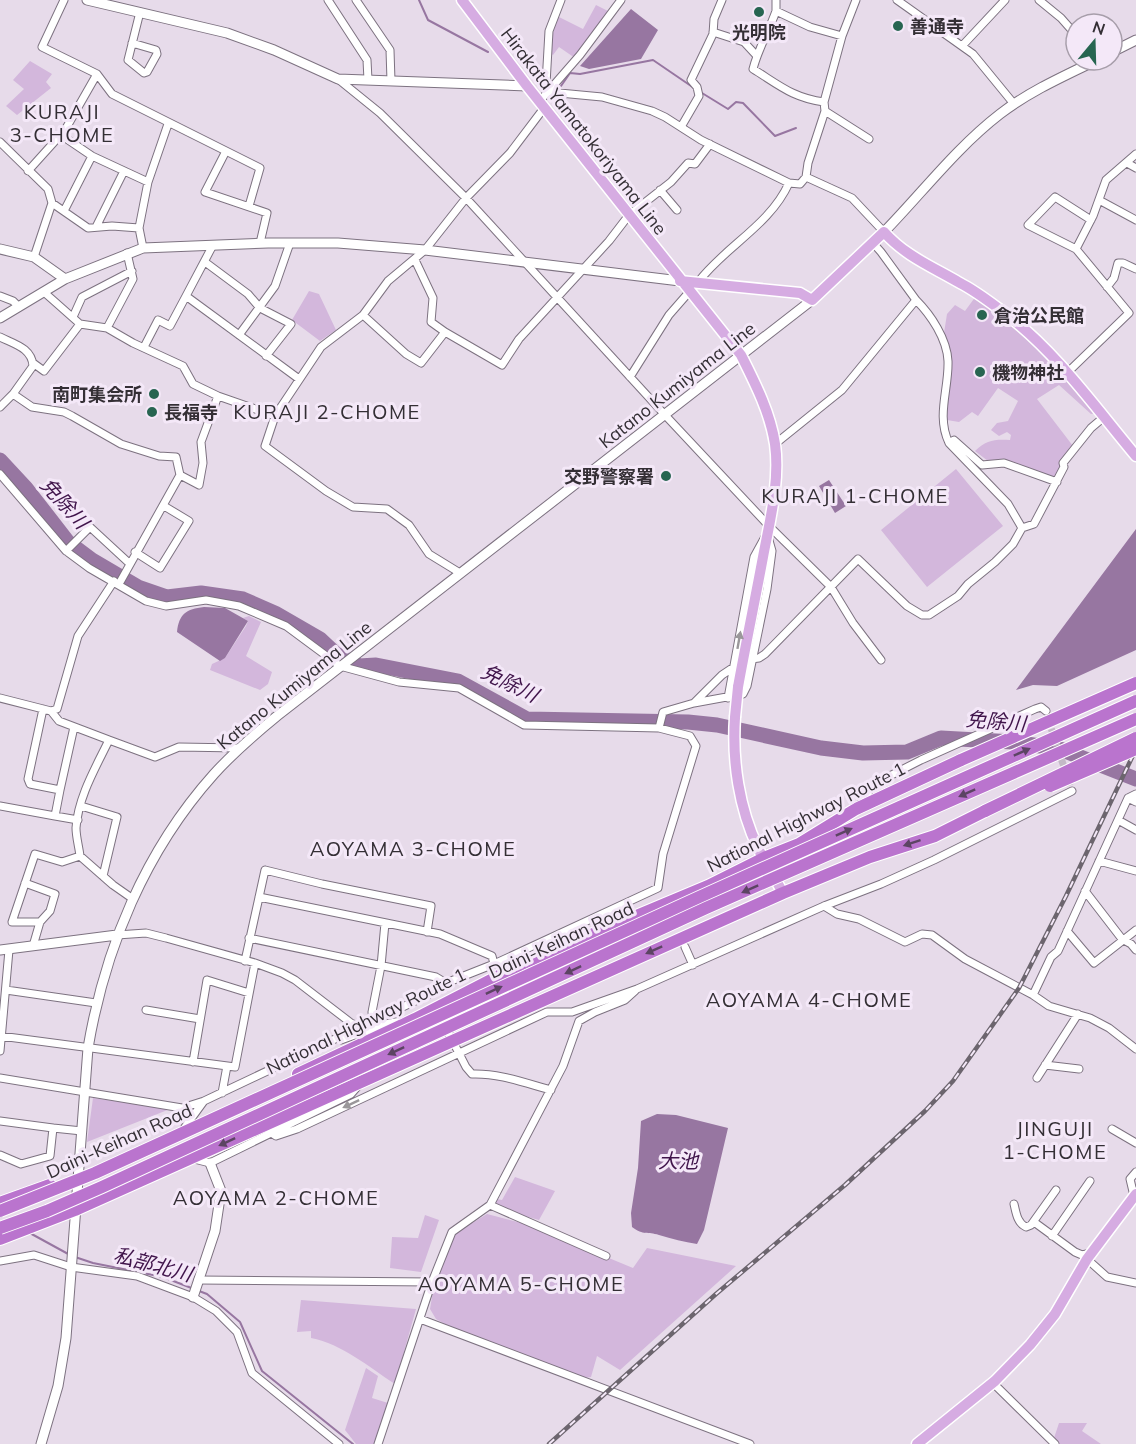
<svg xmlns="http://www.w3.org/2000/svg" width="1136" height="1444" viewBox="0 0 1136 1444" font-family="Mulish,'Noto Sans JP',sans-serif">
<rect width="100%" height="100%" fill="#e7dbea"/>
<!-- green -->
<path fill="#d3b7dc" d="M596 5 608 11 575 58 559 47 553 55 549 52 557 16 583 29Z
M30 61 52 74 46 82 51 88 17 115 6 106 24 89 13 80Z
M309 291 319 294 336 330 320 341 292 320Z
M976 296 1033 341 1096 413 1091 414 1059 385 1037 399 1073 446 1055 478 1005 461H988L975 451C986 440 995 439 1010 440L1011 435 1007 432 999 436 991 430 997 423 1008 421 1018 401 998 388 978 416 972 412 959 422 947 420 949 345 944 333 947 314 955 305 965 311Z
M956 469 1003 526 927 587 881 530Z
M249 616 261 622 246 656 272 672 268 684 260 690 210 670 212 664 225 658 246 626 248 621 243 618Z
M93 1098 170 1109 87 1142Z
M515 1177 555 1191 539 1220 514 1213 495 1204 497 1199 502 1200Z
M487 1214 529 1225 633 1268 647 1248 736 1266 620 1370 597 1356 591 1377 584 1378 457 1331 436 1319 430 1309 433 1291 451 1242 456 1233Z
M425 1215 439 1220 421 1272 390 1268 392 1237 418 1238Z
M301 1300 416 1309 395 1384C369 1367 342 1344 311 1338V1331L297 1332Z
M366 1368 378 1376 372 1398 388 1403 374 1444H356L345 1430Z
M1059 1423H1087L1082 1431 1101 1444H1059L1054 1438Z"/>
<!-- water -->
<path fill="#9776a1" d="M631 9 658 30 641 59 589 69 580 66Z
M829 480 846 506 835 513 819 486Z
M1136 529V650L1057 686 1033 685 1016 690Z
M204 607 225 608 248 621 225 658 220 661 177 632C179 614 186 609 204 607Z
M657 1114 676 1115 728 1128 704 1230 697 1244C684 1242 672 1239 659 1235 647 1231 644 1236 632 1227L631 1213 638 1168 641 1121Z"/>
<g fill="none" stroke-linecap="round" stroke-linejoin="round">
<!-- stream -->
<path stroke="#9776a1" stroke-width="2" d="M419 0 428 20 488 52
M561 86 570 73 580 74 653 60 694 88
M702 93 728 109 736 102 743 103 775 136 796 128
M28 1232 70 1255
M75 1257 93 1263 163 1277 194 1289
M199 1291 207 1294 240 1322 262 1371 353 1444"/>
<!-- river -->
<path stroke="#9776a1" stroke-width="15" d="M0 460 26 488 68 542 92 560 138 587 167 597 201 593 243 599 275 613 320 639 336 654 359 666 376 665 458 681 527 719 688 722 717 725 821 748 863 753 907 752 941 738 1013 742 1060 749 1136 779"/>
<!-- street-tunnel -->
<path stroke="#c3b9c6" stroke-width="7" stroke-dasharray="7 3.5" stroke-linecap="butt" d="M1048 719 1072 791"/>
<!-- street casing -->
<g stroke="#7d7280" stroke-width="9">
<path id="street" d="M64 0 42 47 97 74 112 94 260 168 249 206
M328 0 367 60 368 80
M356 0 390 50 391 81
M561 0 549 31 546 84 549 92 602 97 652 111 665 117 701 140 789 183 800 184 806 177 852 198 884 232
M776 0V11L810 27 842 36 856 0
M897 0 973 54 1014 104
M1039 0 1061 18 1076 35
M776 11C769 31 758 49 753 69 779 85 793 98 824 102
M713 32 744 42 756 55
M132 43 156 50 157 54 147 72 144 73 128 60 140 12
M962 46 1005 0
M338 79 380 113 466 198 665 415 769 526 831 587 853 623 881 660
M539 102 580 55 621 0
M825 111 869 139
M681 127 699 96 697 87 691 80 713 34 714 19 722 0
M61 135 92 156 148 182
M0 142 48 189 52 203 88 228 112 226 139 228
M226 151 205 192 267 213 260 243
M1127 163 1136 168
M28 171 65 130 97 74
M806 177 808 163 825 111 824 102 842 36
M660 190 677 210
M1099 200 1136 220
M64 211 92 156
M96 227 124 171
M213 245 186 296 299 379
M143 248 139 228 148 182 168 124
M1076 249 1028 225 1055 197 1091 220
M34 257 52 203
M415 260 433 298 431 322 445 332
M205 262 248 294 260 308 291 324 266 356
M699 281C726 246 770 225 789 183
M1107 287 1114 278 1118 263H1123L1136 269
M45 293 80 324 107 328 133 343 183 366 193 384 218 396 275 416
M0 296 13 301 19 307
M363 315 406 354 421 363 445 332 502 365 519 339 609 241 629 215 671 182 688 163 695 164 710 144
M73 317 82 297 132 271
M107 328 133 279 127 253
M239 335 275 286 290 243
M0 337C14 344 32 348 33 366L13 394 32 407 64 412 72 416 121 444 159 456 176 457 180 475 119 584
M144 347 158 320 170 326 186 296
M33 363 44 371 80 324
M1068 372 1129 313 1076 249 1093 216 1106 180 1136 154
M630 377 669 315 690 291
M0 407 13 394
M949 443 954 440 982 465 1004 463 1057 482
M775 444 842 390 916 300 881 252 873 243
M0 474 66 551 89 568 146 601 166 606 206 600 239 606 286 626 340 666 399 682 459 688 524 725 659 728 690 736 696 746 663 854 658 888 494 964 441 985 428 995 204 1101 185 1127
M180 475 199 485 203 463 201 442 218 396
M1022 528 1034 524 1064 467 1063 463 1091 428 1104 417
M66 551 90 527 129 563
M135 552 160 568 189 521 164 506
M460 573 429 554 409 525 387 509 353 507 326 491 265 446 275 416 321 347 363 315 388 281 425 250 466 198 510 153 544 108
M751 659 759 658 765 654 858 559 907 606 922 615H929L958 596 968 584 995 562 1013 544 1022 528 1008 504 949 443C936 416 949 389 948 361 947 339 931 315 916 300
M0 698 51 711 59 721 109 740C96 767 78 797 76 828 76 837 79 847 80 856L113 885 133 899
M728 698 754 557 765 537
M694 703 743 694 747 686 767 589 772 551 768 537
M43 709 28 779 30 784 60 790 55 816 78 820
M51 711 57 709 78 636 114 581
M659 728 663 712 694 703 722 675 734 667
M109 740 155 757 179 747 239 748
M60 790 74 727
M1128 798 1136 802
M0 806 55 816
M81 806 117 817 103 876
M859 806 874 784 921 760 1035 709 1041 707 1046 711
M1118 820 1136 830
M1099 861 1136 871
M25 883 55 894 50 911 40 922 33 946
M1085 891 1122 939 1131 944 1136 950
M259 897 440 934 492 956 494 964
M824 906 837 914 859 919 905 942 922 934 932 935 965 959 1033 995 1049 1006 1090 1018 1109 1028 1136 1049
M40 922H12L35 854 62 862 80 856
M1067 931 1094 963 1136 930
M117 935 146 933 166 938 255 963 282 973 295 980 351 1023 360 1027
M249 938 436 977 446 983
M685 947 693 965
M245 961 265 870 322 884 431 906 427 932
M6 990 96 1003
M1033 995 1051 957 1058 951 1128 798 1136 794
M146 1010 200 1019
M373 1021 372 1012 381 966 385 923
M445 1026 466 1067 472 1074C499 1073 525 1083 551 1090
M0 1036 235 1067 255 963
M341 1040 385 1024 401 1021
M0 1051 9 950
M193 1062 207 980 249 993
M1045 1065 1079 1069
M0 1078 182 1108 204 1101
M1037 1078 1078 1014
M222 1093 227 1066
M0 1121 53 1128 50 1156 21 1164 0 1155
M53 1128 82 1131
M1112 1129 1136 1143
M270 1132 276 1136 297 1129 547 1012H572L637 989 824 906 881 884 934 860 1072 791
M194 1159 210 1163 351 1094 358 1086
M1134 1196 1130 1179 1136 1172
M1014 1204C1016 1212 1017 1223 1026 1227L1031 1225 1056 1190
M490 1205 606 1256
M1034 1222 1075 1252 1082 1255 1091 1253
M1052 1236 1090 1181
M1087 1259 1107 1277 1136 1283
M0 1261 34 1255 71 1267 137 1276 193 1297 216 1311 237 1332 252 1373 339 1444
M198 1280 432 1282 378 1444
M432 1282 452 1232 490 1205 563 1066 579 1021 595 1012 625 1000 635 991
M420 1319 750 1444
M993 1383 1055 1444"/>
</g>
<!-- secondary casing -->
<g stroke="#7d7280" stroke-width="11">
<path id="secondary" d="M87 0 227 33 274 50 338 79 527 86
M1112 52 1136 40
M884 232C922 193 956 148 1000 114 1030 91 1064 76 1097 60
M0 249 34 257 65 279 0 318
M65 279 143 248 268 243H338L425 250 680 281
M0 950 117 935
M193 1297 215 1231 221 1191 210 1163
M41 1444 58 1386 66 1338 88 1048C105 948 145 851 214 774 233 753 255 734 277 716L812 300"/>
</g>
<!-- primary casing -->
<g stroke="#fff" stroke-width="13">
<path id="primary" d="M462 0 527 86 741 355C755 383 770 412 775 444 780 481 770 520 763 557 755 600 746 643 738 687
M680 281 800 293 812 300 884 232C905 256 933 267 960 283 976 291 991 303 1006 314 1057 353 1095 407 1136 456
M735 717C732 761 739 808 758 848 765 863 775 878 783 893
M917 1444 995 1381 1030 1345 1055 1314 1087 1259 1136 1194"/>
</g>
<!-- highway casing -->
<g stroke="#fff" stroke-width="14">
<path id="highway" d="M298 1074 415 1019 524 963 708 886 764 858 799 844 856 809 961 760
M0 1203 50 1185
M0 1239 75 1210 783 893 870 857 935 836 985 811"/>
</g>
<!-- street -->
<use href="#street" stroke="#fff" stroke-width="7"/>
<!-- secondary -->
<use href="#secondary" stroke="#fff" stroke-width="9"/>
<!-- primary -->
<use href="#primary" stroke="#d6ace2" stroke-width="10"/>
<!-- highway -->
<use href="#highway" stroke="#ba74ce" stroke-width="12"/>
<!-- rail casing -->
<g stroke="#6c656e" stroke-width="4.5">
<path id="rail" d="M549 1444 716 1294 845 1185 925 1111 953 1081 1019 988 1066 896 1136 749"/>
</g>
<!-- rail -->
<use href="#rail" stroke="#f4e8f8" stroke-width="2" stroke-dasharray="7" stroke-linecap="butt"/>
<!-- primary-bridge casing -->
<g stroke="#fff" stroke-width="13" stroke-linecap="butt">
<path id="primary-bridge" d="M735 717 738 687"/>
</g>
<!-- highway-bridge casing -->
<g stroke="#fff" stroke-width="14" stroke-linecap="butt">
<path id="highway-bridge" d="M961 760 1136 683
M1050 786 1136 749
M985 811 1136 738
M0 1211 95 1173 697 898 1136 701
M0 1228 47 1211 102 1187 706 908 1136 719"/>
</g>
<!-- primary-bridge -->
<use href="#primary-bridge" stroke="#d6ace2" stroke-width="10"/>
<!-- highway-bridge -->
<use href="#highway-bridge" stroke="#ba74ce" stroke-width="12"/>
</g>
<!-- one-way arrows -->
<defs><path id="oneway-solid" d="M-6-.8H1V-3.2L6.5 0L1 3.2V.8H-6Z" transform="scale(1.5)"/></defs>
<g fill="#9a979a">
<use href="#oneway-solid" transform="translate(739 640) rotate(-80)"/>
<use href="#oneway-solid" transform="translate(351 1104) rotate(155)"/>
</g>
<g fill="#5c4463">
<use href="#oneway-solid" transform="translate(1022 752) rotate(-24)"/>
<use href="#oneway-solid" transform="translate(967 793) rotate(156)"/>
<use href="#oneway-solid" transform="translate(844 832) rotate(-24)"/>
<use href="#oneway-solid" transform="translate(912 843) rotate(162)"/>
<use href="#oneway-solid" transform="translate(750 889) rotate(156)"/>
<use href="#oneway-solid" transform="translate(654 950) rotate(156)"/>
<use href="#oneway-solid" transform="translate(573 970) rotate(155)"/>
<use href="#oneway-solid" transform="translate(494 990) rotate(-25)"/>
<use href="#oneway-solid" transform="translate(396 1051) rotate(155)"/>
<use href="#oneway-solid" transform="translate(227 1142) rotate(155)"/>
</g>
<!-- markers -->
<g fill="#276551" stroke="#f4e8f8" stroke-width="2">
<circle cx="759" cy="12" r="6"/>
<circle cx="898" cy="26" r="6"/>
<circle cx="982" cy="315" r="6"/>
<circle cx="980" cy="372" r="6"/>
<circle cx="154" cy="394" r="6"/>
<circle cx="152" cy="412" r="6"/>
<circle cx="666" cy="476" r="6"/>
</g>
<g text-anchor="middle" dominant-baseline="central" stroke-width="6" stroke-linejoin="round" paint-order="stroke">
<!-- poi labels -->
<g font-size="18" font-weight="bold" fill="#342f35" stroke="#f4e8f8" text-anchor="start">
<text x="910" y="26">善通寺</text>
<text x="759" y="32" text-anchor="middle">光明院</text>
<text x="994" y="315">倉治公民館</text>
<text x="992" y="372">機物神社</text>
<text x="142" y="394" text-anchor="end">南町集会所</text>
<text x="164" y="412">長福寺</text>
<text x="654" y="476" text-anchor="end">交野警察署</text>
</g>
<!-- street labels -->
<g font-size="18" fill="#342f35" stroke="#f4e8f8">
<text transform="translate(584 131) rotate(52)">Hirakata Yamatokoriyama Line</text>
<text transform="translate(677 385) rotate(-38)">Katano Kumiyama Line</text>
<text transform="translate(294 685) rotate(-39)">Katano Kumiyama Line</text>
<text transform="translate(806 817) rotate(-27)">National Highway Route 1</text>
<text transform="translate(561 940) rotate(-25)">Daini-Keihan Road</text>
<text transform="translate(366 1021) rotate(-26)">National Highway Route 1</text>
<text transform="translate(119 1141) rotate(-24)">Daini-Keihan Road</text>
</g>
<!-- neighbourhood labels -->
<g font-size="20" letter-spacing="1.5" fill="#342f35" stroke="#f4e8f8">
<text x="62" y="111">KURAJI<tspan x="62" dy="23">3-CHOME</tspan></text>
<text x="327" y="411">KURAJI 2-CHOME</text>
<text x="855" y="495">KURAJI 1-CHOME</text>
<text x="413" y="848">AOYAMA 3-CHOME</text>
<text x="809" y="999">AOYAMA 4-CHOME</text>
<text x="1055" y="1128">JINGUJI<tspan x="1055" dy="23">1-CHOME</tspan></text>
<text x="276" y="1197">AOYAMA 2-CHOME</text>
<text x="521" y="1283">AOYAMA 5-CHOME</text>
</g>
<!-- water labels -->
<g font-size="20" font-style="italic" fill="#40144b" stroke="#f4e8f8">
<text transform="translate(65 503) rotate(48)">免除川</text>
<text transform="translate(510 683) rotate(26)">免除川</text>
<text transform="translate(996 721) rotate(5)">免除川</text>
<text x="678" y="1160">大池</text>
<text transform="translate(153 1264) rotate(15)">私部北川</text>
</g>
</g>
<!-- north arrow -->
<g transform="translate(1094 42) rotate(19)"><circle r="28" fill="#f4e8f8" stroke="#a79eaa" stroke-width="1.5"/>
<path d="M0-4.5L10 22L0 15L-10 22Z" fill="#276551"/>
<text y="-9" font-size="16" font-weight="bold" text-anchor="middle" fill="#342f35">N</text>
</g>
</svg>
